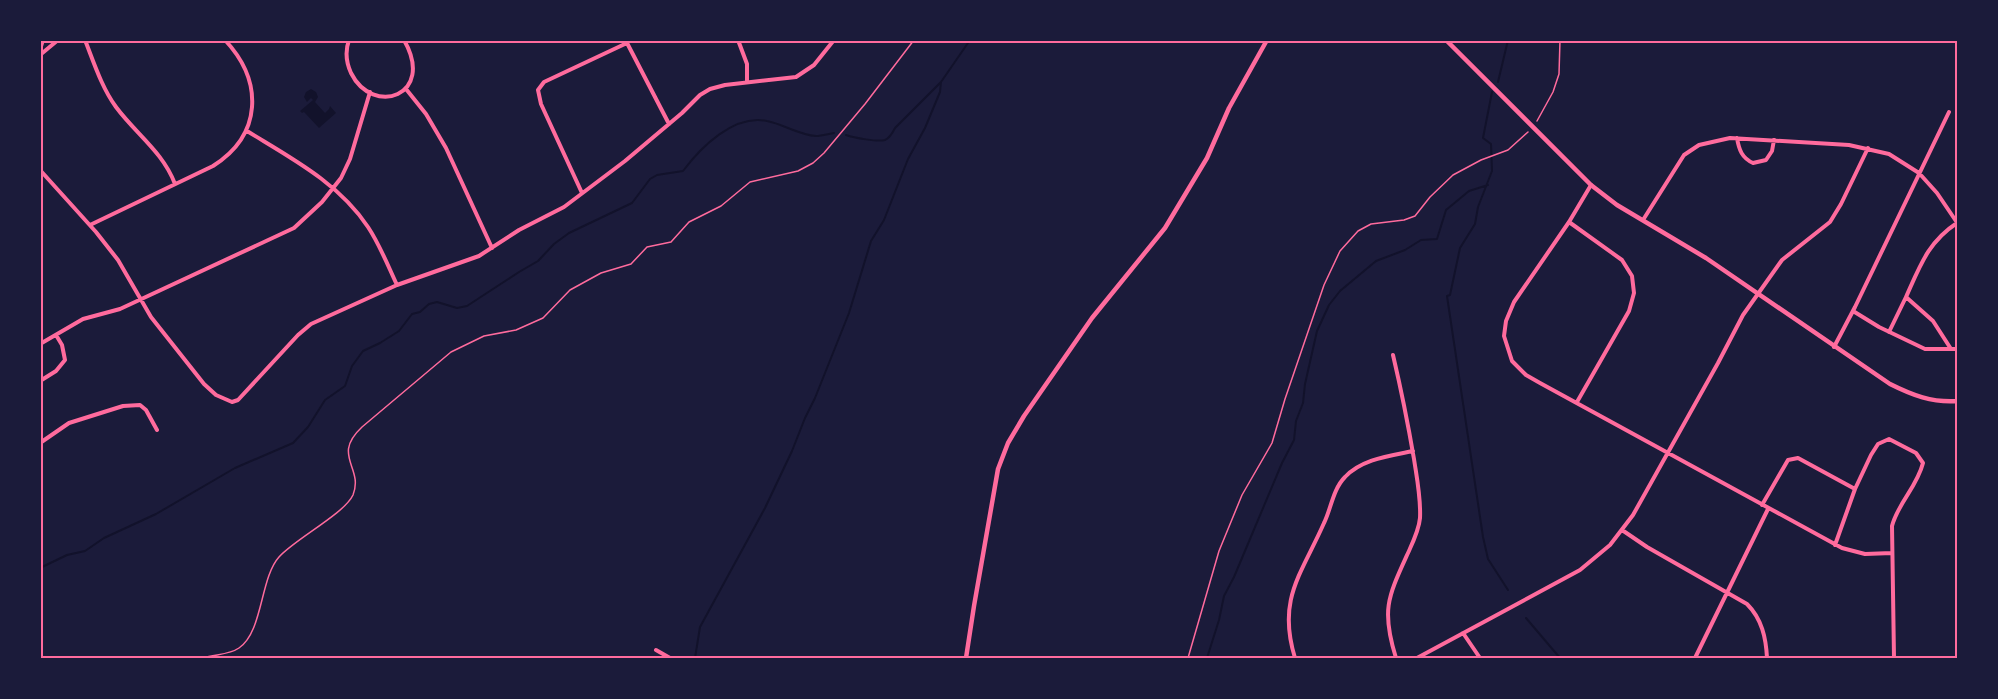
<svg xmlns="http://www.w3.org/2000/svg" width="1998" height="699" viewBox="0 0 1998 699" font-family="'Source Sans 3',sans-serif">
<rect width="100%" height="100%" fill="#1b1b3a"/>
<!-- water -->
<path fill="#12122b" d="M311 89 316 92 318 97 315 102 325 113 329 109 330 106 336 113 319 128 304 112 302 113 300 111 313 100 311 98 307 102 304 97 306 92Z"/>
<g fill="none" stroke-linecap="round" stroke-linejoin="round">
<!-- stream -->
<path stroke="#12122b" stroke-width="2" d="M1498 82 1508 40
M1492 92 1483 138 1491 144 1492 171 1478 207 1475 224 1460 248 1450 295 1447 296 1483 537 1488 559 1508 590
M846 135C854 138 878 142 885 140 890 138 893 132 895 128L941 82 970 40
M40 568 67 555 85 551 104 538 156 514 235 468 293 443 308 427 325 400 345 386 352 366 363 351 380 343 399 331 412 314 420 312 429 304 437 302 457 308 467 306 519 272 538 261 554 244 569 233 632 203 650 179 657 175 683 171C701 147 734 114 767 121 783 124 799 135 816 136 821 136 828 134 834 133
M1526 618 1560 658
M695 658 700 627 765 508 792 451 805 418 815 398 849 313 871 241 884 220 908 159 925 128 940 92 941 82
M1207 658 1219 620 1224 596 1234 577 1282 463 1294 440 1296 421 1303 403 1305 384 1317 331 1329 305 1340 291 1376 261 1405 250 1421 240 1437 239 1446 210 1469 191 1488 185"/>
<!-- path -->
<path stroke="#ff6b9d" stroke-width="1.5" d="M1537 121 1553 92 1559 74 1560 40
M203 658C215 654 229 655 239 648 263 632 260 578 279 557 295 539 344 514 353 495 364 467 331 456 362 427L451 352 484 336 516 330 543 318 570 290 601 273 631 264 647 247 671 242 689 222 721 206 750 182 798 171 813 163 824 153 865 104 914 40
M1188 658 1219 551 1242 495 1272 443 1285 399 1324 285 1340 251 1358 231 1371 224 1404 220 1415 216 1430 197 1453 175 1481 160 1508 150 1528 132"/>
<!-- minor -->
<path stroke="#ff6b9d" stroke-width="4" d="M85 40C94 63 102 88 116 107 136 134 163 152 175 184
M349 40C345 51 346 62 351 73 373 117 436 96 404 40
M738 40 747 64V82
M626 41 669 124
M40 49 43 40
M40 55 58 40
M406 89 426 114 446 148 492 248
M247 131C291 158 339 183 368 227 380 245 388 266 397 285
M1737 138C1739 150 1742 158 1753 163L1766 160 1772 151 1774 140
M40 170 96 232 118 260 151 317 204 384 216 395 232 402 238 400 298 335 311 324 397 285 479 256 519 230 564 207 625 161 682 113 700 95 710 89 725 85 796 77 814 65 834 40
M1591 185 1569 222 1514 302 1506 321 1504 336 1512 361 1526 375 1540 383 1842 548 1865 554 1892 553
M582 193 541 104 538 90 544 82 627 43
M1643 220 1684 155 1699 145 1730 138 1849 145 1889 154 1919 173 1937 193 1958 224
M1569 222 1622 260 1632 276 1634 293 1629 311 1577 402
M90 225 213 166C262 135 264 82 225 40
M1906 297C1920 266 1928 242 1957 223
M1853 311 1879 327 1925 349H1958
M1889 332 1906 297 1933 321 1951 349
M40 344 83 319 120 309 294 228 322 202 341 178 350 159 370 92
M1834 347 1855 307 1949 112
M1393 355C1401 389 1408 424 1414 459 1417 479 1421 498 1420 518 1419 530 1413 542 1408 553 1388 597 1381 610 1396 658
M40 381 56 371 65 360 62 345 56 335
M40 443 69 423 123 406 140 405 146 410 157 430
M1762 505 1788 460 1798 458 1855 489
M1622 530 1647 547 1747 604C1762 619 1766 638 1767 658
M1835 545 1855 489 1871 455 1878 444 1889 439 1916 453 1923 463C1917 487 1898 503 1892 526L1894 658
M1463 633 1480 658
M656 650 670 658
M1295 658C1277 599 1301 575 1324 523 1331 509 1333 489 1345 477 1362 459 1389 456 1413 451
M1417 658 1580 570 1610 545 1633 515 1718 363 1743 315 1782 260 1830 222 1841 204 1868 148
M1695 658 1768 509"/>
<!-- tertiary -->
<path stroke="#ff6b9d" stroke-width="4.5" d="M1446 40 1591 185 1617 205 1706 258 1890 384C1912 395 1932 403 1958 401
M966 658 974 606 998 469 1008 443 1024 416 1092 318 1165 228 1207 158 1229 108 1267 40"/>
</g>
<!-- border -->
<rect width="1998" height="699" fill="none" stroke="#1b1b3a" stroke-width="84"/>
<rect x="42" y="42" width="1914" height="615" fill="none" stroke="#ff6b9d" stroke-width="2"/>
</svg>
